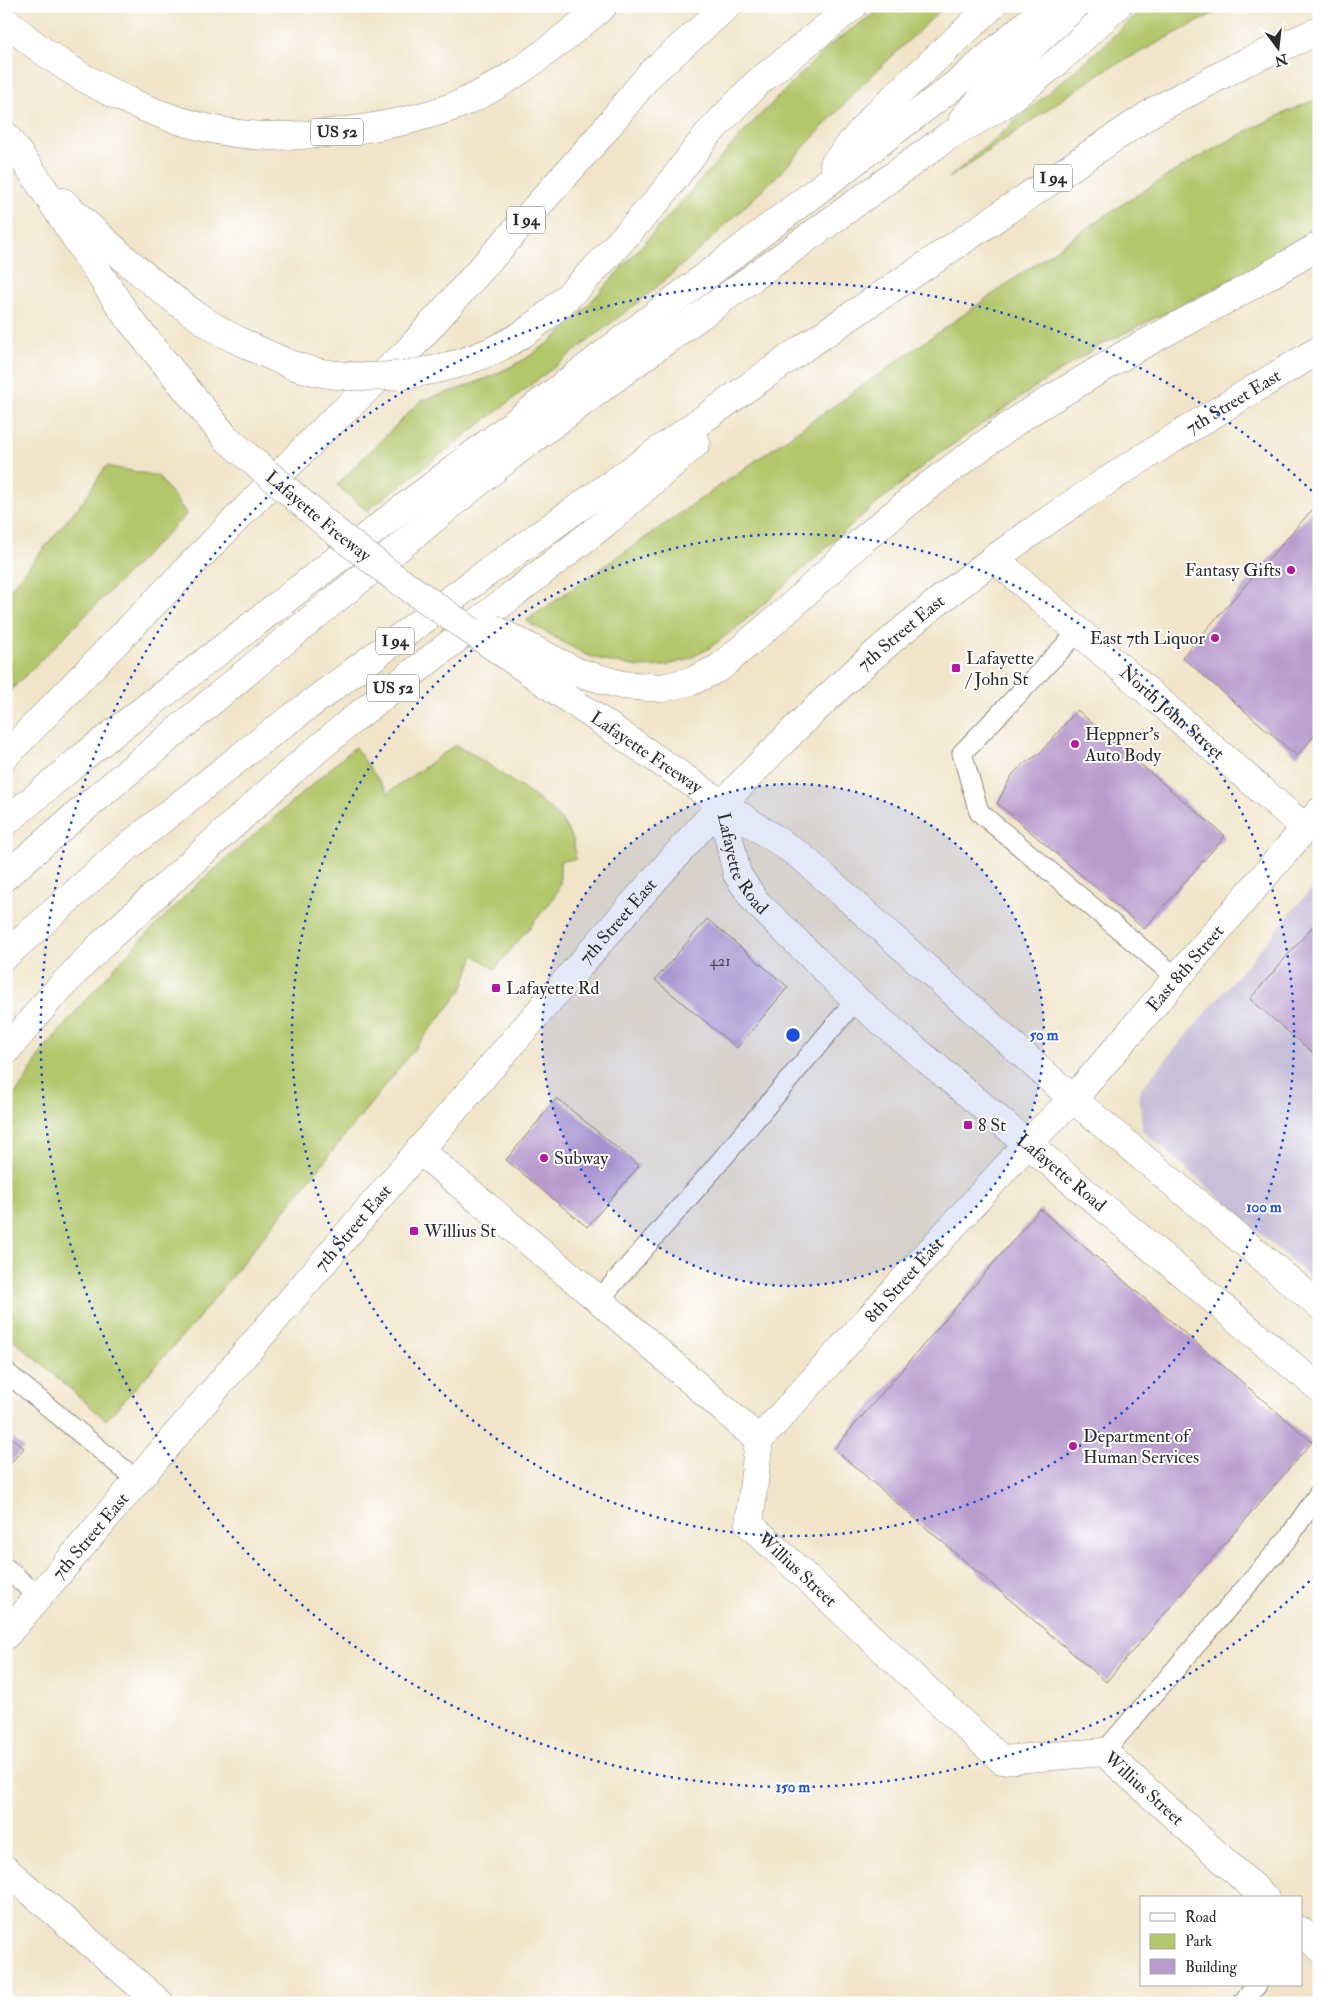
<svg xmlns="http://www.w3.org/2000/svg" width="1325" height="2009" viewBox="0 0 1325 2009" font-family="'IM FELL Double Pica',serif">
<rect width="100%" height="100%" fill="#fff"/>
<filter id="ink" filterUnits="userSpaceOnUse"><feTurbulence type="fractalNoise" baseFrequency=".02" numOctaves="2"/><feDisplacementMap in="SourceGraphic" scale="10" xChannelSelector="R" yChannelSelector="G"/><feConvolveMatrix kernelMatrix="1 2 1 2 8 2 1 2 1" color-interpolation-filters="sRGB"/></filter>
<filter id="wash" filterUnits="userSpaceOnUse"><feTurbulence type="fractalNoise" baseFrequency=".0096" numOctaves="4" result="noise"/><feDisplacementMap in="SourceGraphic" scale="20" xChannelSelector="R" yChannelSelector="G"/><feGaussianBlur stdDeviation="1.12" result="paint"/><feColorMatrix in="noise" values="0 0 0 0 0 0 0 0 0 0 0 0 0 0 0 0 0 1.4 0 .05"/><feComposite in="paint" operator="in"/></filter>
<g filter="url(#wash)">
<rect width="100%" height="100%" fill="#f1e4c9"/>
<!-- industrial -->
<path fill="#c8c0d8" d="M1319 880V1285L1142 1130 1139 1091Z"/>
<!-- green -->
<path fill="#b2c66a" stroke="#6e784a" d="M884 6H945L865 82 777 176 703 247 645 297 367 511 337 485 420 401 459 389 492 376 525 359 551 341 572 323 754 121 830 45Z
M1153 6H1228L1102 72 949 178 1102 47 1132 18Z
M1319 98V223L1305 237 1281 255 1097 347 1031 390 929 461 864 514 739 626 708 649 686 660 665 666 640 667 610 662 586 655 526 621C669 521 811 422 953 322 1070 240 1186 152 1319 98Z
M106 466 158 476 187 514 6 695V594L84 500Z
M455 745 476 756 550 808 564 824 573 839 576 859 560 861V884L554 898 495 969 474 955 462 990 191 1327 106 1420 6 1333V1105L23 1084 41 1053 83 1003 126 955 192 889 355 747 388 793Z"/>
<g id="blocks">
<!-- building -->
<path fill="#b89acd" d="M1319 502V730L1297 756 1182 657Z
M1077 710 1225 836 1144 929 997 803 1012 775 1022 765 1039 754Z
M707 919 788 987 737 1048 655 980Z
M1319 919V1058L1250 999Z
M557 1098 639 1166 587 1227 506 1160Z
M1040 1209 1312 1442 1106 1682 834 1449Z
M6 1433 24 1448 6 1468Z"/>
</g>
</g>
<g filter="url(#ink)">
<use href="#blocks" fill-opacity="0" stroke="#8e887a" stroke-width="1"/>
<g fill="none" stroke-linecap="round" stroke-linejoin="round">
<!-- lane casing -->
<g stroke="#8e887a" stroke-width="21">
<path id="lane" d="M1079 631 962 753 979 812 1177 978
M599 1300 711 1172 856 1000
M6 1372 138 1481
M6 1568 39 1597
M1104 1752 1289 1537 1319 1493
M1242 2003 1257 1985"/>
</g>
<!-- street casing -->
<g stroke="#8e887a" stroke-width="29">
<g id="street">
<path id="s1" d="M994 558 1305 828"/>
<path id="s2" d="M419 1150 599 1300 759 1440 749 1524 1002 1760 1104 1752 1265 1898"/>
<path id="s3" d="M759 1440 1028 1143 1073 1099 1319 812"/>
<path d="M1301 1931 1319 1947"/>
</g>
</g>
<!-- secondary casing -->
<g stroke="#8e887a" stroke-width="29">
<g id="secondary">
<path id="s4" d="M721 803 737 874 756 902 856 1000 1319 1388"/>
<path d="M721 803 802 857 1073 1099 1319 1305"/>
<path id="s5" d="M6 1635C179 1432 351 1228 526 1027 642 894 754 758 889 642 1021 529 1170 439 1319 350"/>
<path d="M6 1870 160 2003"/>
</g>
</g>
<!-- highway casing -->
<g stroke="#8e887a" stroke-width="29">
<g id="highway">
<path d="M6 21C75 83 178 135 271 136 299 136 326 134 354 130 390 125 426 117 460 104 513 81 558 43 603 6"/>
<path d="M963 119 1018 59 1075 6"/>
<path d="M6 136 33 173 127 316 226 438"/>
<path d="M834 164 873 117 992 6"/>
<path d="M658 200 707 135 757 83 853 6"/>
<path d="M63 202C108 244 152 286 203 320 231 339 262 352 292 365"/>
<path d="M577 672 622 685 662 688 692 681 719 668 786 611 859 543 928 486 1023 416 1131 351 1242 291 1319 246"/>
<path id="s6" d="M560 693 721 803"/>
<path d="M6 755 322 431 407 352 599 137 650 74 727 6"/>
<path d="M6 822 84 756 380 526 965 77 1047 6"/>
<path d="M6 876 67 823 254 666 518 450 661 344 947 137 1000 107 1057 62 1117 6"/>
<path d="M6 955 121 852 254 746 489 571 802 349 1154 111 1246 62 1319 31"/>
<path d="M6 1051 52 996 103 943 292 771 351 721 610 519 696 443"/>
</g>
</g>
<!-- lane -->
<use href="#lane" stroke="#fff" stroke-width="19"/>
<!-- street -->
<use href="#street" stroke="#fff" stroke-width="28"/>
<!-- secondary -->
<use href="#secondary" stroke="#fff" stroke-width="28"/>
<!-- highway -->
<use href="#highway" stroke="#fff" stroke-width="28"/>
<!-- highway-bridge casing -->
<g stroke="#8e887a" stroke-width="29" stroke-linecap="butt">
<g id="highway-bridge">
<path d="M292 365C302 368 312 371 322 373 396 385 487 367 544 318 586 282 621 240 658 200"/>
<path id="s7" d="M226 438 336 532 394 577 560 693"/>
<path d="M492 628 577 672"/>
</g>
</g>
<!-- highway-bridge -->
<use href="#highway-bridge" stroke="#fff" stroke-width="28"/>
</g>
</g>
<!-- distance rings -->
<circle cx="793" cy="1035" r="251" fill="#1d4ed8" fill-opacity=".12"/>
<g fill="none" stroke="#1d4ed8" stroke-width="2.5" stroke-dasharray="2.5 5">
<circle cx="793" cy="1035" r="251"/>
<circle cx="793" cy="1035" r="501"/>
<path d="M1315 1576A752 752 0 1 1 1315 494"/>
</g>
<!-- markers -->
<g fill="#b5179e" stroke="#fff" stroke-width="2">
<circle cx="1291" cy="570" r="5"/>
<circle cx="1215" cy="638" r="5"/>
<rect x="951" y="663" width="10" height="10" rx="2.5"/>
<circle cx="1075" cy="744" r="5"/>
<rect x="491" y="983" width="10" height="10" rx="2.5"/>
<rect x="963" y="1120" width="10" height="10" rx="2.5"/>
<circle cx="544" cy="1158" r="5"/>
<rect x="409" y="1226" width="10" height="10" rx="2.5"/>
<circle cx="1073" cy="1446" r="5"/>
</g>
<g text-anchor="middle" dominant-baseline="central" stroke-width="4" stroke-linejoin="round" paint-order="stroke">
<!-- number labels -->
<g font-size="15" fill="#4e4754">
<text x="720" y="961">421</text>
</g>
<!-- shield labels -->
<g fill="#fff" stroke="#6b6b6b" stroke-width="1">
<rect x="311" y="118.5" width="52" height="27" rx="4"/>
<rect x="1034" y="164.5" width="38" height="27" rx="4"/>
<rect x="507" y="206.5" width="38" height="27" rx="4"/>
<rect x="376" y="627.5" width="38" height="27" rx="4"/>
<rect x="367" y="674.5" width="52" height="27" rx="4"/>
</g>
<g font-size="16" font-weight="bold" fill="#2b2b2b">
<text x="337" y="132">US 52</text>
<text x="1053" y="178">I 94</text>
<text x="526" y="220">I 94</text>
<text x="395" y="641">I 94</text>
<text x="393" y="688">US 52</text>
</g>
<!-- street labels -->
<g font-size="18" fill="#2b2b2b" stroke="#fff">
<text stroke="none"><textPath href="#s5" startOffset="1750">7th Street East</textPath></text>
<text stroke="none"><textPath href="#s7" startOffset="121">Lafayette Freeway</textPath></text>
<text stroke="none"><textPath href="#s5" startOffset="1345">7th Street East</textPath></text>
<text stroke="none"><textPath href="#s1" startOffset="236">North John Street</textPath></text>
<text stroke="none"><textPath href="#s6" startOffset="105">Lafayette Freeway</textPath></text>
<text stroke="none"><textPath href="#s4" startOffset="65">Lafayette Road</textPath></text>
<text stroke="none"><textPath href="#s5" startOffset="940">7th Street East</textPath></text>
<text stroke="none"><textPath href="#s3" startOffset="636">East 8th Street</textPath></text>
<text stroke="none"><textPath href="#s4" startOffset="515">Lafayette Road</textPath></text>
<text stroke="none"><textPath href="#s5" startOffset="535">7th Street East</textPath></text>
<text stroke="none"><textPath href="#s3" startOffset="216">8th Street East</textPath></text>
<text stroke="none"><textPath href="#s5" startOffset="130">7th Street East</textPath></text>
<text stroke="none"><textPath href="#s2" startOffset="598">Willius Street</textPath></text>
<text stroke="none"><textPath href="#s2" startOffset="1034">Willius Street</textPath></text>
</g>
<!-- poi labels -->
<g font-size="18" fill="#2b2b2b" stroke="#fff" text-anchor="start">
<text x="1281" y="570" text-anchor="end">Fantasy Gifts</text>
<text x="1205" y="638" text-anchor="end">East 7th Liquor</text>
<text x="966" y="658">Lafayette<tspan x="966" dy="21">/ John St</tspan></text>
<text x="1085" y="734">Heppner's<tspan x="1085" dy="21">Auto Body</tspan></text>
<text x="506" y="988">Lafayette Rd</text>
<text x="978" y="1125">8 St</text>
<text x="554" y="1158">Subway</text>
<text x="424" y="1231">Willius St</text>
<text x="1083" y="1436">Department of<tspan x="1083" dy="21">Human Services</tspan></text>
</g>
</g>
<circle cx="793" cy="1035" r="8" fill="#1d4ed8" stroke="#fff" stroke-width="2.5"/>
<g font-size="15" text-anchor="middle" font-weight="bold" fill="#1d4ed8" stroke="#fff" stroke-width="4" stroke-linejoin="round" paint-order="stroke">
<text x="1044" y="1040">50 m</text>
<text x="1264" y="1212">100 m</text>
<text x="793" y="1792">150 m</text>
</g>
<!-- margin -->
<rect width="1325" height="2009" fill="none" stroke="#fff" stroke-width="25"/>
<!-- legend -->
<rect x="1140" y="1896" width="162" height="90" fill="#ffffff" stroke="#aaaaaa"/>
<rect x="1150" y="1913" width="25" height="8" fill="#ffffff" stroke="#aaaaaa"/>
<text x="1185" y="1922" font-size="15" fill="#2b2b2b">Road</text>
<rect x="1150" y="1934" width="25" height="15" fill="#b2c66a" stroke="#aaaaaa"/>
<text x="1185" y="1946" font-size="15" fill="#2b2b2b">Park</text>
<rect x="1150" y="1959" width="25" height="15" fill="#b89acd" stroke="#aaaaaa"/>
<text x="1185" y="1972" font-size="15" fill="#2b2b2b">Building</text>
<!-- north arrow -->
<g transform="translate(1278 48) rotate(165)" stroke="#ffffff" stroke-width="4" paint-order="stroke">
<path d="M0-4L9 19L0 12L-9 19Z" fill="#2b2b2b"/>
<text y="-8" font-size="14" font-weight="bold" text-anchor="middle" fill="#2b2b2b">N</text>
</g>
</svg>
